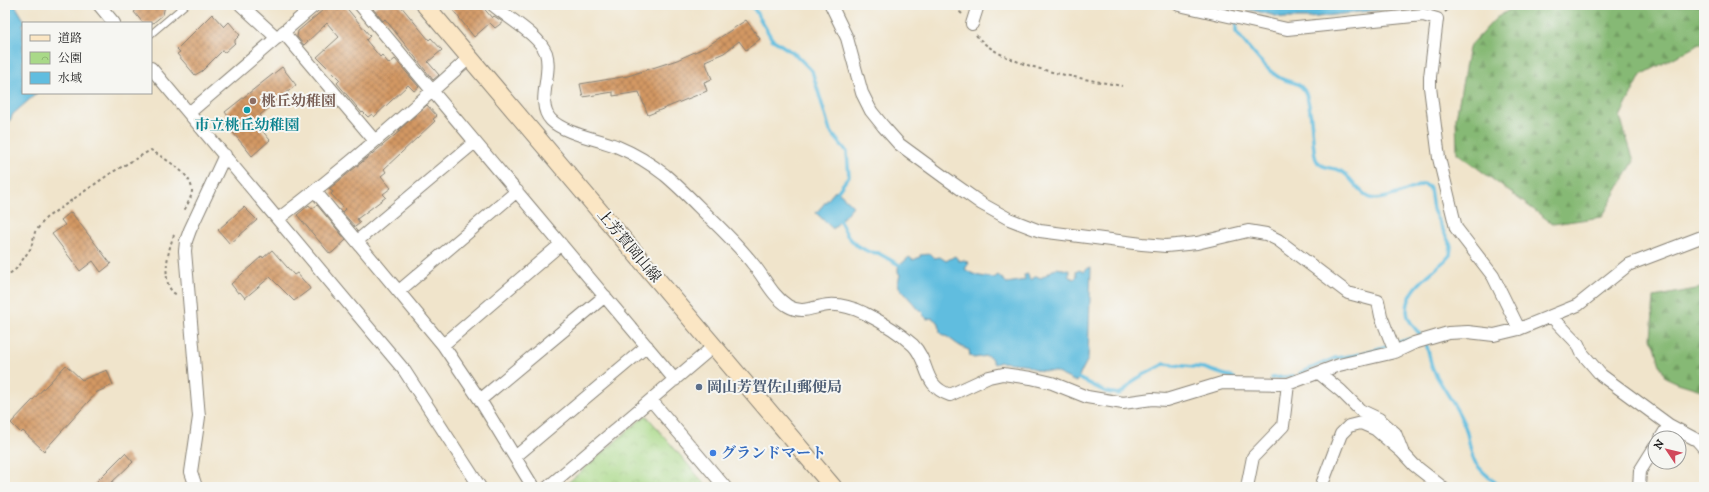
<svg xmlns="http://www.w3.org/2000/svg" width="1709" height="492" viewBox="0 0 1709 492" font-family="'IM FELL DW Pica','Noto Serif JP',serif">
<defs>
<pattern id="forest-firs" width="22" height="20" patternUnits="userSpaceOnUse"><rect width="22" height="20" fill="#86b974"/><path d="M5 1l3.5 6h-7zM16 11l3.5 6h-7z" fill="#739e64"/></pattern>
<pattern id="park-crowns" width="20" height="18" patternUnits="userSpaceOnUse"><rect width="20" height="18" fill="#a9d988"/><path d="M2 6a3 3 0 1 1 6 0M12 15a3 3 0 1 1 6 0" fill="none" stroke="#91ba75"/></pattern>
<pattern id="building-cross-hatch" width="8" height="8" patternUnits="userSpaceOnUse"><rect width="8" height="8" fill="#d39864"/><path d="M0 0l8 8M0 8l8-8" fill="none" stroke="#aa7b52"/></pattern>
</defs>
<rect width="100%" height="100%" fill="#f6f6f2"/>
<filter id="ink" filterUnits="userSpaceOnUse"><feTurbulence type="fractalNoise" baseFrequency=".025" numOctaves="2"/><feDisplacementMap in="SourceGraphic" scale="8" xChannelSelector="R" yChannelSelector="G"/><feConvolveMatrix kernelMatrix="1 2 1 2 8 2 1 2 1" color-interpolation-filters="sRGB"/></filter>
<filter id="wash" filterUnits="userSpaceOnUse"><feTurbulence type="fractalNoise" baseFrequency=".012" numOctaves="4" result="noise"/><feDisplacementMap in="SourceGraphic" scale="16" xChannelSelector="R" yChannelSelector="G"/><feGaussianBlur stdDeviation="0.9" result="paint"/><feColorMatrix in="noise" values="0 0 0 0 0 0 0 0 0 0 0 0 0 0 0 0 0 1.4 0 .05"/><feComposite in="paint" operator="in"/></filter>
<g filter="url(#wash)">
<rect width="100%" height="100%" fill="#f0e4cb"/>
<!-- forest -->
<path fill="url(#forest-firs)" stroke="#516a48" d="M1517 5H1704V42L1641 75 1620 117 1634 161 1602 217 1553 224 1457 153 1456 118 1469 47 1496 18Z
M1701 288 1704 289V391L1678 383 1665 377 1659 362 1655 345 1651 339 1654 297Z"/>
<!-- park -->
<path fill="url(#park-crowns)" stroke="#627a52" d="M646 415 707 487H563Z"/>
<!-- water -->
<path fill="#61bddf" stroke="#3e6c7e" d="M5 5H15L26 23H23V93H37L13 114 5 130Z
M1231 5H1418L1309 18H1284Z
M836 190 853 206 833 229 816 213Z
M930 254 934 258 940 257 946 261 955 256 959 261 964 260 969 263 965 269C976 277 981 276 994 278L998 275 1007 283 1025 280 1024 275 1028 274 1029 279 1031 280 1036 276 1041 278 1056 268 1069 270 1070 273 1068 276 1074 279 1077 276 1076 272 1079 270 1084 272 1087 268H1091L1088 359 1076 382 1055 372 1037 370 1023 364 1001 362 994 364 991 358 986 356 974 358 970 356 969 350C956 346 952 338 940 333L939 323 932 318 927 319 923 315 922 311 919 310 899 287 898 282 900 275 898 272V267L909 257 913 260 920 257V255Z"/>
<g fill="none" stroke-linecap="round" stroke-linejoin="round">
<!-- stream -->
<path stroke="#61bddf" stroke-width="3.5" d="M752 5 772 39 796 55 812 71 830 131 847 152 849 176 836 194
M1236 21V32C1248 46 1264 69 1280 78 1289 83 1298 81 1304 90 1312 103 1312 140 1315 156 1318 169 1330 167 1339 170 1348 174 1353 183 1359 189 1362 192 1367 197 1371 198 1383 202 1412 188 1424 184L1430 188 1433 210 1451 246 1450 255C1436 272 1407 285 1407 311 1407 323 1420 332 1425 342 1430 351 1429 362 1434 371 1443 389 1456 405 1464 424 1469 435 1469 450 1475 462 1481 472 1492 480 1501 487
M838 218 847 235 856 245 869 252 878 253 903 267
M1300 373 1335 358 1357 355 1410 339
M1076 377 1106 392 1119 394 1124 391 1136 379 1164 364 1204 368 1234 378
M1272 378 1294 376"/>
</g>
<g id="blocks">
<!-- building -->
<path fill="url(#building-cross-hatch)" d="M143 5H165L163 15 153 23H143L134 12Z
M329 5H344L370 36 366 40 380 57 382 55 389 64 395 59 419 87 414 91 408 85 374 117 372 114 368 117 363 112 362 113 337 83 340 80 317 57 339 37 327 23 304 45 297 37 298 31Z
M378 5H400L429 40 431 38 442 50 428 62 439 75 433 80 385 19 383 21 373 9Z
M449 5H481L492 18 494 16 503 22 495 28 490 23 474 37Z
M212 14 224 27 229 22 240 35 235 40V43L225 52 222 51 202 71 195 75 177 54 180 52 177 49Z
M746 20 760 39 746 50 739 41 724 53 705 61 712 79 704 82 707 91 648 115 639 92 613 96V92L583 97 580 84 628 76 677 60 706 47Z
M282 67 296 85 260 115 266 122 259 127 270 140 252 156 225 123 230 119 225 112Z
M427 105 437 116 433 119 435 121 384 169 386 172 381 176 391 188 383 194 386 197 357 219 360 223 355 227 342 212 345 209 331 194 333 192 329 189 400 131 399 130Z
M309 205 312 209 317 205 346 240 333 252 330 254 297 215Z
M244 207 257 220 230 244 218 230Z
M71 212 111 264 101 272 93 261 80 271 52 234 65 225 61 220Z
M272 250 294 275 297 273 309 287 310 289 294 301 270 277 245 298 240 292 238 293 231 284 262 256 263 258Z
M66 365 82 380 107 370 113 385 97 392 44 451 23 431 21 433 11 423Z
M125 453 133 462 107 487H91Z"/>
</g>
</g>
<g filter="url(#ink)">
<use href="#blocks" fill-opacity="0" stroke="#868074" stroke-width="1"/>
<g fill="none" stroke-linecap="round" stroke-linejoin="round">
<!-- service casing -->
<g stroke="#868074" stroke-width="8">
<path id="service" d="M151 34 185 5"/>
</g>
<!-- minor casing -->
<g stroke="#868074" stroke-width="14">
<path id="minor" d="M99 5 114 23
M241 5 277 38
M360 5 675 380
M493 5C508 18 539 35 546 53 553 74 535 103 551 120 565 134 599 139 618 147 635 154 651 164 665 175 677 185 688 196 699 207 717 225 737 243 753 264 765 278 772 296 788 306 803 315 814 306 829 305 841 304 853 308 864 313 880 321 900 333 913 345 930 362 922 386 950 395L989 377 1003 374 1031 378 1052 383 1087 397 1123 403 1152 399 1166 400 1222 383 1288 384 1339 365 1395 352 1414 343 1448 333 1468 332 1494 335 1519 329 1578 305 1628 265 1704 236
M831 5 847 38 862 93 871 111 883 126 899 144 944 177 982 204 1009 219 1040 231 1142 244 1166 246 1197 243 1248 231 1266 234 1278 240 1348 293 1378 301 1381 316 1395 352
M1179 5 1287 29 1423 15 1437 19 1430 77V87L1439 158 1456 228 1493 276 1519 329
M972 24 978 5
M283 32 375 141
M151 68 404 370 480 487
M189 113 315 5
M315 191 443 345 480 400 533 487
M278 219C345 169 408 113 470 57
M357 241 475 142
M399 291 517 191
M1552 317 1578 344 1582 353 1601 375 1669 425 1697 440 1704 448
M443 345 561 244
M1319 373 1341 391 1360 410 1379 419 1395 433 1402 451
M480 400 605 296
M651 400 725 487
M1661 438 1669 425
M515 457 647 346
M196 487 191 472 199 417 185 251 186 241 190 230 225 155
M548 487 714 346
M1247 487 1253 457 1283 426 1288 384
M1321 487 1341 434 1349 426 1361 423 1375 429 1402 452 1414 465 1442 487
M1639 487 1640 471 1655 447"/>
</g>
<!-- secondary casing -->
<g stroke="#868074" stroke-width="19">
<path id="secondary" d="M425 5 833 487"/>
</g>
<!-- path -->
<path stroke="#868074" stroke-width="2" stroke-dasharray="3 3" stroke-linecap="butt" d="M1445 12 1453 5
M962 14 960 12 962 5
M976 35C1002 68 1082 78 1122 86
M174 235C168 249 159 289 178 295
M5 277 16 269 31 248 35 232 46 218 111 173 151 150C164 159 191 172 192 190 192 197 187 205 184 211"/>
<!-- service -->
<use href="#service" stroke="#fff" stroke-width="6"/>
<!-- minor -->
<use href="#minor" stroke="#fff" stroke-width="12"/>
<!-- secondary -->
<use href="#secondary" stroke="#fbe6c4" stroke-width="17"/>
</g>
</g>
<!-- markers -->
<circle fill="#8d6e63" stroke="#f6f6f2" stroke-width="1.5" cx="253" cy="101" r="4"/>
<circle fill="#0f9aa8" stroke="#f6f6f2" stroke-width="1.5" cx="247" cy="110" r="4"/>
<circle fill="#5c6f8a" stroke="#f6f6f2" stroke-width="1.5" cx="699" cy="387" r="4"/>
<circle fill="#3f7fe0" stroke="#f6f6f2" stroke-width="1.5" cx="713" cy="453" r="4"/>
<g text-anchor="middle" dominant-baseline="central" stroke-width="4" stroke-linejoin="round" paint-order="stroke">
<!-- education labels -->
<g font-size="15" font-weight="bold" fill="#785e54" stroke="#f6f6f2" text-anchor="start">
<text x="261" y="101">桃丘幼稚園</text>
</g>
<!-- culture labels -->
<g font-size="15" font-weight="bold" fill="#0d838f" stroke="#f6f6f2">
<text x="247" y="125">市立桃丘幼稚園</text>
</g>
<!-- street labels -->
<g font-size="15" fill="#1c1c1c" stroke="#f6f6f2">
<text transform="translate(629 246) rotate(50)">上芳賀岡山線</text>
</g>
<!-- service labels -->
<g font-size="15" font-weight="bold" fill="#4e5e75" stroke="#f6f6f2" text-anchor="start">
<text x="707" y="387">岡山芳賀佐山郵便局</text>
</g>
<!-- shop labels -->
<g font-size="15" font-weight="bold" fill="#366cbe" stroke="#f6f6f2" text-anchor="start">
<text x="721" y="453">グランドマート</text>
</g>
</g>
<!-- margin -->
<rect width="1709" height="492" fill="none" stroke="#f6f6f2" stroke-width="20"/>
<!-- legend -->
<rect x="22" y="22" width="130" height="72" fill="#f6f6f2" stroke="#9f9f9c"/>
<rect x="30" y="35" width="20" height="6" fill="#fbe6c4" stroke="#9f9f9c"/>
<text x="58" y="42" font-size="12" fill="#1c1c1c">道路</text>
<rect x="30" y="52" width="20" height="12" fill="url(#park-crowns)" stroke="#9f9f9c"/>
<text x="58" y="62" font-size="12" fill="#1c1c1c">公園</text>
<rect x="30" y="72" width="20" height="12" fill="#61bddf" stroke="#9f9f9c"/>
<text x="58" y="82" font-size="12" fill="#1c1c1c">水域</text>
<!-- north arrow -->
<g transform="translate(1667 450) rotate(305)"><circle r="19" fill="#f6f6f2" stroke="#9f9f9c"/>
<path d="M0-3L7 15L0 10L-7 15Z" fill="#d1495b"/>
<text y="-6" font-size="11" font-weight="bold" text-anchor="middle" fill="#1c1c1c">N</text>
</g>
</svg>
